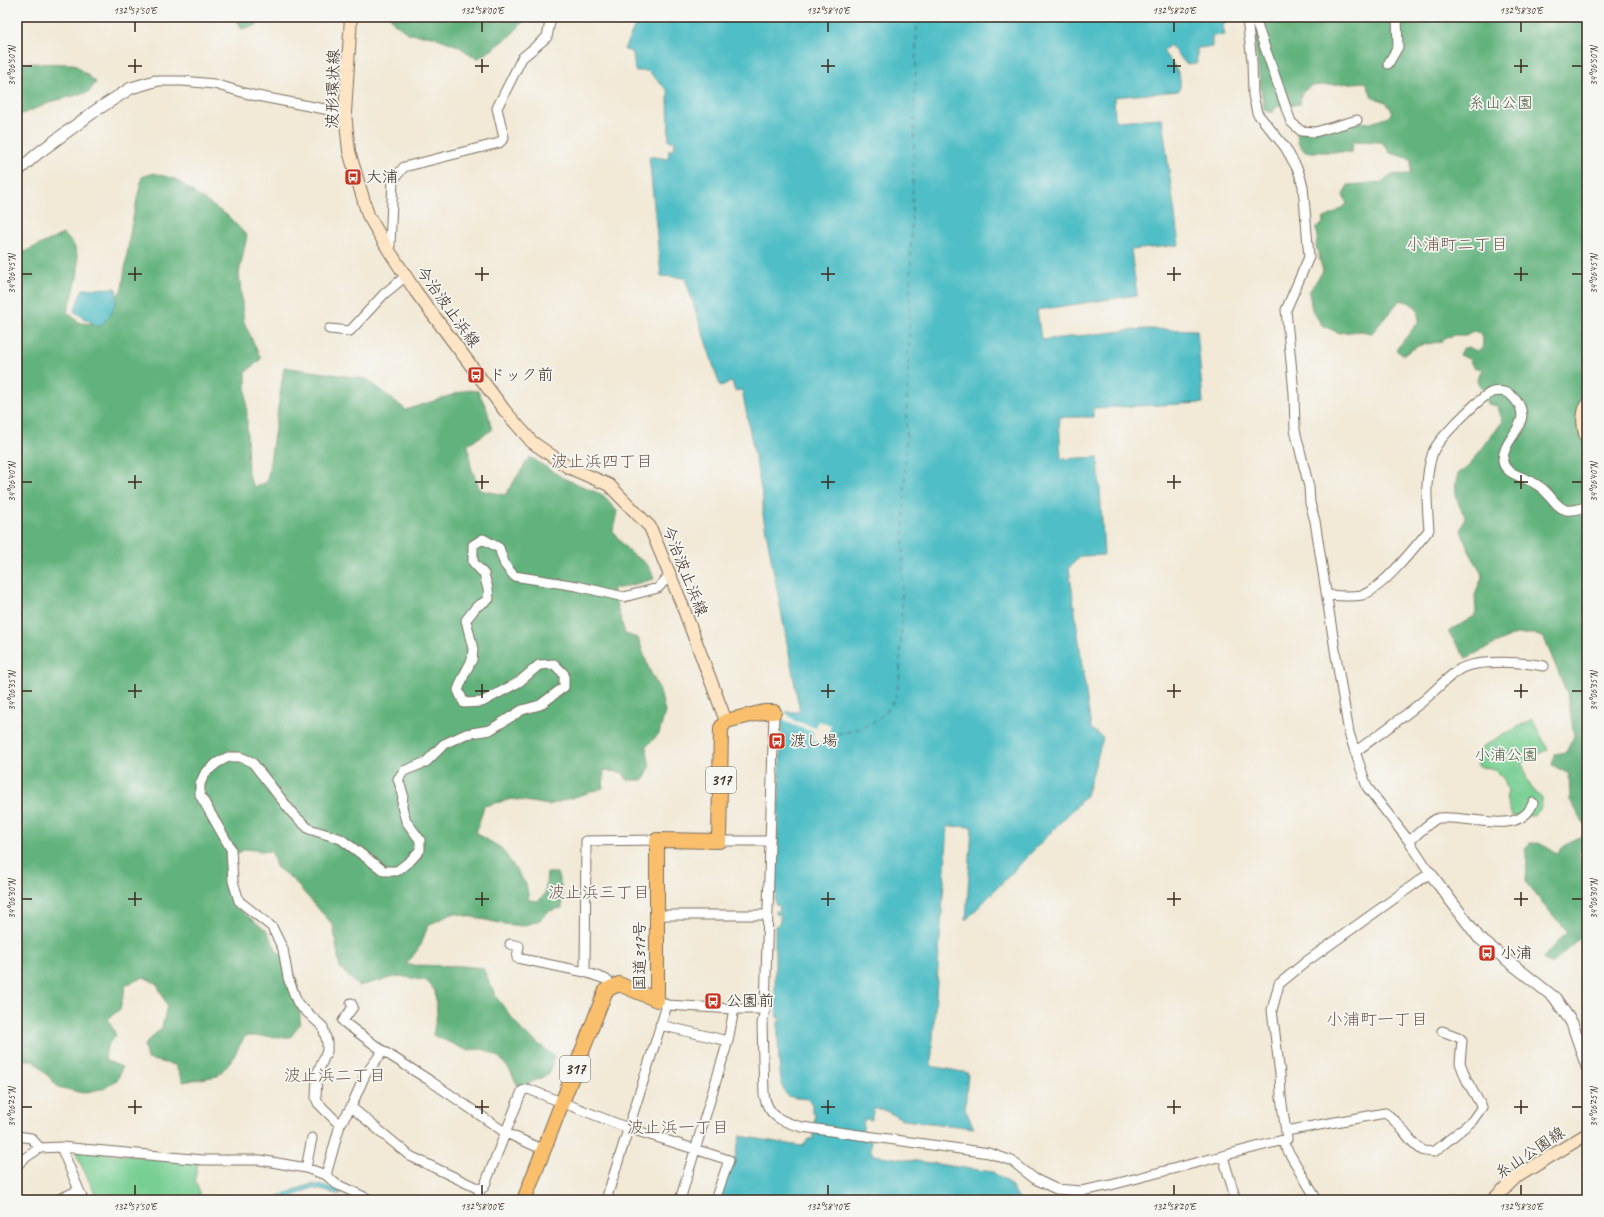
<svg xmlns="http://www.w3.org/2000/svg" width="1604" height="1217" viewBox="0 0 1604 1217" font-family="Caveat,'Klee One',sans-serif">
<rect width="100%" height="100%" fill="#f6f6f2"/>
<filter id="ink" filterUnits="userSpaceOnUse"><feTurbulence type="fractalNoise" baseFrequency=".025" numOctaves="2"/><feDisplacementMap in="SourceGraphic" scale="8" xChannelSelector="R" yChannelSelector="G"/><feConvolveMatrix kernelMatrix="1 2 1 2 8 2 1 2 1" color-interpolation-filters="sRGB"/></filter>
<filter id="wash" filterUnits="userSpaceOnUse"><feTurbulence type="fractalNoise" baseFrequency=".012" numOctaves="4" result="noise"/><feDisplacementMap in="SourceGraphic" scale="16" xChannelSelector="R" yChannelSelector="G"/><feGaussianBlur stdDeviation="0.9" result="paint"/><feColorMatrix in="noise" values="0 0 0 0 0 0 0 0 0 0 0 0 0 0 0 0 0 1.4 0 .05"/><feComposite in="paint" operator="in"/></filter>
<g filter="url(#wash)">
<rect width="100%" height="100%" fill="#f2e9d6"/>
<!-- green -->
<path fill="#78cf93" stroke="#5a7c58" d="M1532 719 1548 749 1523 762C1525 779 1529 787 1542 798 1543 818 1527 817 1512 816L1506 799 1508 791 1503 778 1494 770 1478 766 1477 755 1483 746Z
M77 1151 198 1162 195 1179 202 1200H98L76 1154Z"/>
<!-- forest -->
<path fill="#62b27d" stroke="#4e6e4e" d="M236 17H264L255 26 241 29Z
M390 17H527C514 35 496 48 477 59L458 46 432 36 409 34 394 23Z
M1264 17H1587V608L1584 619 1587 632V829L1570 800 1569 774 1552 765 1554 754 1566 752 1574 736 1567 693 1544 638 1534 634H1516L1466 658 1448 632 1476 615 1475 595 1483 575 1470 553 1461 531 1465 516C1456 503 1452 486 1459 472L1467 468 1503 421 1497 406 1488 404 1485 390 1479 385 1477 380 1482 369 1473 367 1469 359 1459 355 1462 349 1468 347 1477 351 1482 349 1483 340 1480 333 1473 331 1466 335H1453L1439 342 1420 345 1403 355 1396 350 1419 321 1417 308 1408 302 1400 300 1372 333 1361 331 1339 333 1322 325 1312 310 1309 292 1323 271 1316 246 1318 235 1315 228 1322 225 1324 218C1331 216 1341 209 1347 204L1343 195 1348 185 1383 182 1390 175 1411 174V159L1390 153 1382 142 1353 141 1352 152H1305L1298 143 1297 132 1358 122 1371 123 1389 117 1392 111 1386 102 1372 97 1366 82 1311 86 1302 92 1300 104 1277 106 1272 113 1264 110 1254 38Z
M17 63 74 64 96 82 89 92 54 101 17 116Z
M153 173 175 179 197 195 228 216 247 236 239 273 244 322 261 359 246 372 248 475 254 487 267 482 284 367 367 379 406 410 467 390 478 391 487 409 492 430 468 444 471 467 480 490 505 495 530 457 563 478 601 494 617 511 613 531C617 537 622 544 627 549 639 562 648 558 654 579L620 588H612L625 634 638 638 649 669 660 691 665 712 659 734 646 747 650 766 644 780H627L623 773 604 770 603 788 549 805 512 799 484 806 476 833 501 848 526 884 529 900 538 901 545 894 547 873H557L562 888V908L549 911 540 920 522 926 504 924 454 913 428 925 421 945 406 965 462 966 483 968 496 997 523 1032 554 1056 549 1074 519 1088 511 1072 499 1057 483 1049 466 1050 433 1035 437 1013 435 991 427 981 399 976 358 986 340 968 333 925 291 878 276 867 272 852 245 849 225 861 231 903 267 931 276 949 292 967 300 994V1023L291 1037 245 1036 233 1058 218 1076 183 1082 175 1065 147 1059 144 1045 162 1027 167 1005 157 984 144 977 126 985 120 1009 108 1019 116 1035 107 1046 105 1060 122 1067 118 1079 105 1088 83 1093 58 1087 34 1060H17V255L63 234C67 238 74 243 75 248 83 269 74 292 67 312L80 323 97 324 122 289 131 227 142 177Z
M1587 834V848L1579 853 1587 876V930L1551 965 1543 958 1567 932 1526 883 1527 859 1525 849 1530 843H1539L1557 853 1569 842Z"/>
<!-- water -->
<path fill="#50bec6" stroke="#467472" d="M635 17H1230L1223 26 1225 35 1212 36V47L1197 48V63L1186 64 1170 45 1163 51C1172 65 1184 72 1179 91L1114 97 1115 121 1162 118 1179 245 1131 250 1137 295 1037 310 1041 340 1143 329 1197 330 1203 403 1093 408V417H1059L1061 459 1098 457 1104 555 1080 556 1069 568 1091 729 1103 738 1086 796 966 920 972 827 948 826 931 1066 968 1073 965 1109 974 1128 904 1120 882 1109H874L871 1120 864 1119 862 1139 871 1141V1151L874 1155 993 1172 1010 1184 1020 1200H718L734 1162 740 1136 801 1146 804 1145 808 1139H813L815 1113H812V1104L809 1099C802 1098 789 1099 785 1093 778 1084 778 1034 778 1021H781V1018H777L776 1006 775 1005V926L778 925 780 922V915L776 914V911H780L779 905H775L782 718 785 712H800L763 515V499L742 390 735 391 732 382 720 386 685 278 661 276 649 156 668 159 669 150H674L675 141H669L668 91 648 71H635L633 53 624 49 638 20Z
M116 288 117 300 110 315 100 327 85 319 74 311 83 289Z
M312 1184 340 1189V1195L312 1188 285 1200H270L299 1188Z"/>
<!-- pier -->
<path fill="#f2e9d6" d="M785 712 795 721 816 728 818 721 831 725 825 744 812 740 814 732 793 725 782 718Z"/>
<g fill="none" stroke-linecap="round" stroke-linejoin="round">
<!-- ferry -->
<path stroke="#425e59" stroke-width="1" stroke-dasharray="5 4" stroke-linecap="butt" d="M828 734C852 733 877 726 891 705 898 695 899 682 900 671L917 17"/>
</g>
</g>
<g filter="url(#ink)">
<g fill="none" stroke-linecap="round" stroke-linejoin="round">
<!-- minor casing -->
<g stroke="#7b6d5e" stroke-width="11">
<path id="minor" d="M1252 17 1256 22 1291 122 1301 131 1315 132 1357 120
M1388 64 1398 47 1397 17
M155 81H183L214 84 252 95 345 113
M388 249 390 245 393 180 404 167 499 143 504 138 497 108 522 58 547 37 551 17
M329 329 350 331 384 294 406 276
M1328 595C1339 596 1351 597 1362 595 1382 589 1415 547 1429 530 1427 502 1424 479 1433 452 1437 440 1476 402 1487 395 1494 390 1506 390 1512 396 1539 422 1502 436 1503 461 1504 474 1525 477 1534 483 1537 485 1541 487 1544 490 1551 496 1557 508 1566 510 1573 511 1580 509 1587 506
M774 712 765 1009 762 1024 764 1094C767 1116 782 1122 802 1127L989 1153 1012 1161 1035 1179 1056 1189 1081 1191 1111 1185 1287 1139 1281 1097 1280 1074 1272 1010 1279 984 1307 961 1430 873 1409 841 1367 787 1349 733 1336 656 1315 521 1310 503 1309 487 1295 430 1294 393 1286 310 1309 257 1303 186 1298 170 1285 147 1257 113 1253 95 1252 61 1247 19 1248 17
M1355 752C1378 735 1401 719 1423 701 1435 691 1447 677 1460 669 1479 659 1524 662 1544 666
M719 841H770
M1409 841C1416 836 1432 819 1439 818 1466 814 1520 838 1533 803
M656 915H768
M510 944 519 946 517 958 585 972
M613 986 605 979 585 972 586 841 657 840
M662 1002 667 1005 734 1009H765
M351 1003 353 1007 343 1021 345 1023 383 1051 429 1080 506 1133 544 1150
M660 1025 728 1041
M351 1107 410 1156 479 1189
M340 1125 318 1103 316 1098 317 1074 327 1051V1042L323 1027 298 1004 288 978 283 949 272 927 239 901 233 881 231 849 200 795V784L205 773 217 763 228 757H240L252 762 293 814 309 829 341 839 384 871H397L411 860 420 850V840L406 821 402 807 403 794 398 779 404 771 426 762 444 744 466 734 490 730 522 710 540 705 564 687V674L554 664 539 665 519 682 482 702 464 703 458 690 464 675 472 660 473 649 466 620 476 607 489 599 488 589 484 574 473 562V545L483 539 499 548 505 565 514 576 577 586 624 597 658 588 670 575
M1286 1131 1385 1113C1402 1123 1406 1140 1422 1150 1425 1152 1430 1151 1434 1152L1472 1121 1482 1107 1467 1081 1460 1063 1462 1040 1458 1037 1442 1031
M17 1136 31 1138 40 1148
M1282 1141 1317 1200
M61 1147 79 1190
M1223 1157 1236 1200
M17 1166 22 1160 40 1148 61 1147 203 1160H260L306 1168 326 1175 336 1184 371 1200
M306 1168 312 1138
M326 1175 340 1125 351 1107 365 1075 383 1051
M479 1189 484 1187 522 1091 528 1089 628 1128 729 1160 715 1200
M479 1189 480 1200
M57 1200 79 1190 83 1200
M606 1200 667 1005
M680 1200 728 1041 734 1009"/>
</g>
<!-- tertiary casing -->
<g stroke="#7b6d5e" stroke-width="13">
<path id="tertiary" d="M17 172 37 154 95 111 131 88 155 81
M1430 873 1479 938 1555 998 1572 1023 1587 1067"/>
</g>
<!-- secondary casing -->
<g stroke="#7b6d5e" stroke-width="14">
<path id="secondary" d="M351 17 345 113 349 151 368 215 388 249 416 292 505 411 532 442 568 467 609 485 650 527 681 602 726 721
M1587 404C1581 416 1583 428 1587 441
M1493 1200 1515 1178 1587 1134"/>
</g>
<!-- trunk casing -->
<g stroke="#7b6d5e" stroke-width="16">
<path id="trunk" d="M524 1200 606 990 619 984 657 1000V840L719 841 721 728 726 721 764 712H774"/>
</g>
<!-- minor -->
<use href="#minor" stroke="#fff" stroke-width="9"/>
<!-- tertiary -->
<use href="#tertiary" stroke="#fff" stroke-width="11"/>
<!-- secondary -->
<use href="#secondary" stroke="#fde5c5" stroke-width="12"/>
<!-- trunk -->
<use href="#trunk" stroke="#f9bf6d" stroke-width="14"/>
</g>
</g>
<!-- ticks -->
<path fill="none" stroke="#3b2a1e" stroke-width="1.5" d="M135 22V32M482 22V32M828 22V32M1174 22V32M1521 22V32M135 59V73M482 59V73M828 59V73M1174 59V73M1521 59V73M22 66H32M128 66H142M475 66H489M821 66H835M1167 66H1181M1514 66H1528M1572 66H1582M135 267V281M482 267V281M828 267V281M1174 267V281M1521 267V281M22 274H32M128 274H142M475 274H489M821 274H835M1167 274H1181M1514 274H1528M1572 274H1582M135 475V489M482 475V489M828 475V489M1174 475V489M1521 475V489M22 482H32M128 482H142M475 482H489M821 482H835M1167 482H1181M1514 482H1528M1572 482H1582M135 684V698M482 684V698M828 684V698M1174 684V698M1521 684V698M22 691H32M128 691H142M475 691H489M821 691H835M1167 691H1181M1514 691H1528M1572 691H1582M135 892V906M482 892V906M828 892V906M1174 892V906M1521 892V906M22 899H32M128 899H142M475 899H489M821 899H835M1167 899H1181M1514 899H1528M1572 899H1582M135 1100V1114M482 1100V1114M828 1100V1114M1174 1100V1114M1521 1100V1114M22 1107H32M128 1107H142M475 1107H489M821 1107H835M1167 1107H1181M1514 1107H1528M1572 1107H1582M135 1185V1195M482 1185V1195M828 1185V1195M1174 1185V1195M1521 1185V1195"/>
<!-- icons -->
<defs>
<g id="bus-square" transform="scale(0.9)"><rect x="-9" y="-9" width="18" height="18" rx="4" fill="#c8321e" stroke="#f6f6f2"/><path d="M-5-6H5V4H4V6H2V4H-2V6H-4V4H-5ZM-3.5-4V0h7V-4ZM-3.5 1.2v1.5H-2V1.2ZM2 1.2v1.5H3.5V1.2Z" fill="#fff"/></g>
</defs>
<g fill-rule="evenodd">
<use href="#bus-square" x="353" y="177"/>
<use href="#bus-square" x="476" y="375"/>
<use href="#bus-square" x="777" y="741"/>
<use href="#bus-square" x="1487" y="953"/>
<use href="#bus-square" x="713" y="1001"/>
</g>
<g text-anchor="middle" dominant-baseline="central" stroke-width="3.5" stroke-linejoin="round" paint-order="stroke">
<!-- shield labels -->
<g fill="#f6f6f2" stroke="#73675e" stroke-width="1">
<rect x="706" y="767" width="30" height="26" rx="3"/>
<rect x="560" y="1056" width="30" height="26" rx="3"/>
</g>
<g font-size="15" font-weight="bold" fill="#3b2a1e">
<text x="721" y="780">317</text>
<text x="575" y="1069">317</text>
</g>
<!-- street labels -->
<g font-size="16" fill="#3b2a1e" stroke="#f6f6f2">
<text transform="translate(333 89) rotate(-89)">波形環状線</text>
<text transform="translate(448 307) rotate(54)">今治波止浜線</text>
<text transform="translate(685 571) rotate(68)">今治波止浜線</text>
<text transform="translate(640 956) rotate(-90)">国道317号</text>
<text transform="translate(1530 1153) rotate(-34)">糸山公園線</text>
</g>
<!-- park labels -->
<g font-size="16" fill="#4d5c41" stroke="#f6f6f2">
<text x="1501" y="103">糸山公園</text>
<text x="1506" y="755">小浦公園</text>
</g>
<!-- poi labels -->
<g font-size="16" fill="#3b2a1e" stroke="#f6f6f2" text-anchor="start">
<text x="366" y="177">大浦</text>
<text x="489" y="375">ドック前</text>
<text x="790" y="741">渡し場</text>
<text x="1500" y="953">小浦</text>
<text x="726" y="1001">公園前</text>
</g>
<!-- neighbourhood labels -->
<g font-size="17" fill="#74594b" stroke="#f6f6f2">
<text x="1457" y="244">小浦町二丁目</text>
<text x="602" y="461">波止浜四丁目</text>
<text x="599" y="892">波止浜三丁目</text>
<text x="1377" y="1019">小浦町一丁目</text>
<text x="335" y="1075">波止浜二丁目</text>
<text x="678" y="1127">波止浜一丁目</text>
</g>
</g>
<!-- margin -->
<rect width="1604" height="1217" fill="none" stroke="#f6f6f2" stroke-width="44"/>
<rect x="22" y="22" width="1560" height="1173" fill="none" stroke="#3b2a1e" stroke-width="1.5"/>
<g font-size="10" text-anchor="middle" fill="#3b2a1e">
<text x="135" y="14">132°57'50"E</text>
<text x="482" y="14">132°58'00"E</text>
<text x="828" y="14">132°58'10"E</text>
<text x="1174" y="14">132°58'20"E</text>
<text x="1521" y="14">132°58'30"E</text>
<text transform="translate(11 66) rotate(-90)" y="4">34°06'50"N</text>
<text transform="translate(1593 66) rotate(-90)" y="4">34°06'50"N</text>
<text transform="translate(11 274) rotate(-90)" y="4">34°06'45"N</text>
<text transform="translate(1593 274) rotate(-90)" y="4">34°06'45"N</text>
<text transform="translate(11 482) rotate(-90)" y="4">34°06'40"N</text>
<text transform="translate(1593 482) rotate(-90)" y="4">34°06'40"N</text>
<text transform="translate(11 691) rotate(-90)" y="4">34°06'35"N</text>
<text transform="translate(1593 691) rotate(-90)" y="4">34°06'35"N</text>
<text transform="translate(11 899) rotate(-90)" y="4">34°06'30"N</text>
<text transform="translate(1593 899) rotate(-90)" y="4">34°06'30"N</text>
<text transform="translate(11 1107) rotate(-90)" y="4">34°06'25"N</text>
<text transform="translate(1593 1107) rotate(-90)" y="4">34°06'25"N</text>
<text x="135" y="1210">132°57'50"E</text>
<text x="482" y="1210">132°58'00"E</text>
<text x="828" y="1210">132°58'10"E</text>
<text x="1174" y="1210">132°58'20"E</text>
<text x="1521" y="1210">132°58'30"E</text>
</g>
</svg>
